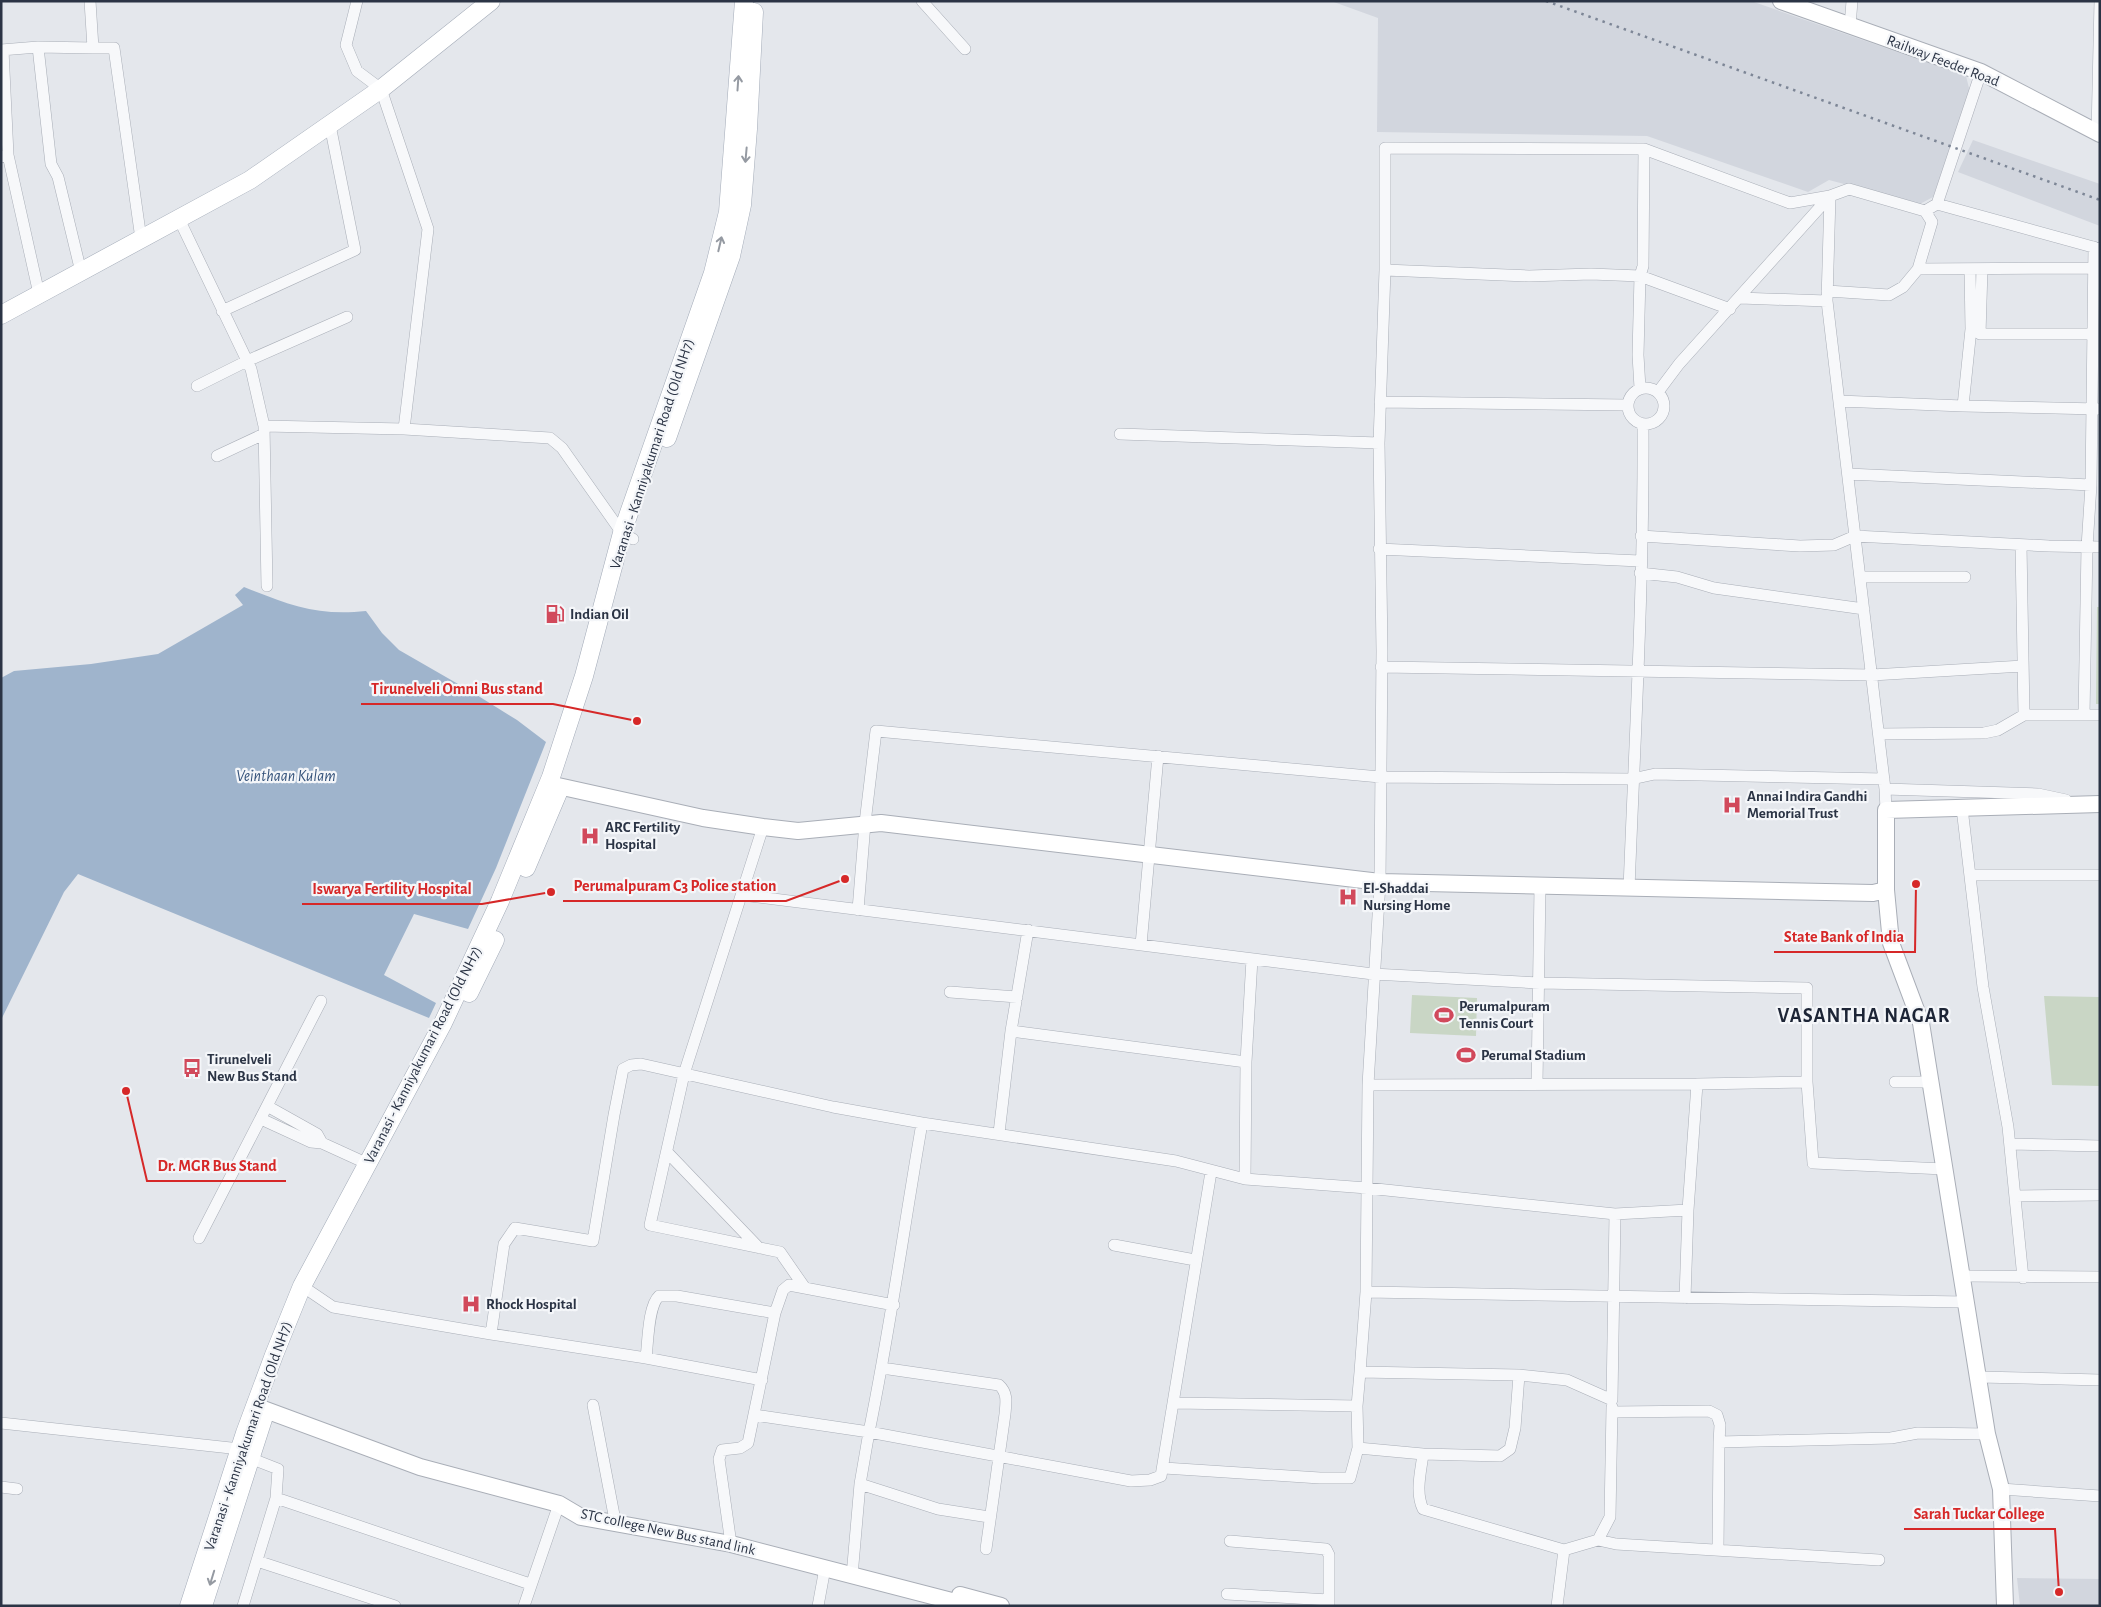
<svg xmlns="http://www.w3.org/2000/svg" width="2101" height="1607" viewBox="0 0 2101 1607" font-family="'Alegreya Sans',sans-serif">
<rect width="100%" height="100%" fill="#e4e7ec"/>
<!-- built -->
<path fill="#d2d6de" d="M1331 1H1751L1966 76 1970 92 1933 197 1920 204 1829 180 1808 192 1647 136 1377 132 1378 18Z
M1973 140 2100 184V226L1958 172Z
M2017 1578 2100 1579V1606H2020Z"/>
<!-- green -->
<path fill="#c9d6c5" d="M2097 607H2100V704H2096Z
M2100 976V1086L2052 1085 2044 996 2099 997Z
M1412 995 1477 998 1476 1036 1410 1033Z"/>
<!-- water -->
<path fill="#9fb4cc" d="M244 587C290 605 316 616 366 611L382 633 399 650 472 692 517 720 546 742 496 868 468 929 414 914 384 975 436 1003 429 1018 78 874 64 892 1 1020V678L14 671 91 664 158 654 243 605 235 595Z"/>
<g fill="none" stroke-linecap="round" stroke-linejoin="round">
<!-- street casing -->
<g stroke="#a9aeb7" stroke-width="12">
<path id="street" d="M90 1 93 48H114L141 239
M922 1 965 49
M1850 26 1852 1
M38 47 93 48
M1 50 38 47 51 164 58 177 81 272
M3 50 8 155
M2097 133 2100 1
M1 157 8 155 39 294
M1937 204 2100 249
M1925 211 1932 222 1918 269 2093 268
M179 219 251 369 264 426 267 586
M1982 269 1980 334H2093
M1385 270 1529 276 1591 274 1640 276 1730 309
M1827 291 1889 295 1903 287 1918 269
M1740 298 1827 301
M222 311 355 250 330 125
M197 386 247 361 347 317
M1628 406a18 18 0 1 1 36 0a18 18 0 1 1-36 0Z
M1640 388 1638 355 1640 276 1643 266 1644 149
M1658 392 1679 364 1830 196 1849 189 1925 211 1937 204 1981 72
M1839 401 1963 406 1971 329 1970 269
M1380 402 1627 405
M1963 406 2099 409
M264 426 404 429 428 229 381 89 357 71 346 45 357 1
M404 429 550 438 562 448 622 533 633 539
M1120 434 1379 443
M217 456 264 434
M1848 474 2091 485 2094 247
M1641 536 1800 546 1834 545 1855 536 2049 546 2100 547
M2021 545 2024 715H2100
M1379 549 1640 561
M1640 573 1677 577 1714 588 1864 609
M1860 577H1965
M1381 667 1872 675 2023 666
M2084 715 2087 547 2091 485
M1879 734 1984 733 1998 730 2024 715
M1885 789 2038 794 2066 800
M1962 808 1983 987 2008 1127 2023 1278
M1886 810 1885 789 1827 301 1830 196 1790 203 1644 149 1385 148V270L1379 443 1382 651 1380 882 1368 1085 1366 1292 1965 1302
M763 827 684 1074 650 1225 780 1252 805 1288
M1970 875H2100
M1629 889C1635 734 1644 579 1643 424
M742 895 1373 974 1540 983 1807 988V1082L1813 1163 1944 1169
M858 910 865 823 876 731 1380 777 1632 779 1655 774 1884 779
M1141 945 1158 756
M950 992 1017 997
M1011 1031 1246 1062
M1895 1082H1932
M1537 1084 1540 887
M1368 1085 1697 1084 1807 1082
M267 1106 317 1134 322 1143
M261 1119 311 1142 322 1143 368 1164
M999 1133 1011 1031 1028 930
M2010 1144 2100 1146
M667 1152 759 1248
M1211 1172 1161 1476 1150 1480 1131 1481 869 1432C890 1330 904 1226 922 1123L1176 1161 1245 1179 1367 1188 1615 1214 1612 1400 1567 1380 1519 1375 1360 1372 1366 1292
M1245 1179 1246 1062 1252 959
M2015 1196 2100 1195
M1615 1214 1688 1210
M199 1238 321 1001
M1114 1245 1195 1260
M1962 1276 2100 1277
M302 1286 333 1307 491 1334 646 1358 762 1380
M1685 1298 1688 1210 1697 1084
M491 1334 504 1244 515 1228 593 1241 614 1115 623 1069 631 1065 641 1064 833 1107 922 1123
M646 1358C648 1343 648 1306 659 1296H677L775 1313
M882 1368 999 1385C1008 1393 1006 1403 1005 1414L986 1549
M1519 1375 1515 1428 1510 1449 1500 1456 1423 1454C1421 1471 1415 1492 1423 1509L1564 1550
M1979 1377 2100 1380
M1174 1403 1357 1406
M593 1405 614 1515
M1613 1412 1709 1411 1717 1415 1720 1425 1719 1442 1891 1438 1918 1433 1987 1434
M754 1415 869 1432 860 1484 852 1576
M1 1423 240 1449
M1358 1448 1423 1454
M250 1458 278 1469 276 1498
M1164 1468 1320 1478H1350L1358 1448 1357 1406 1360 1372
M860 1484 938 1509 989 1517
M1 1487 17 1489
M2001 1489 2100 1496
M1598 1540 1616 1544 1879 1560
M1230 1541 1326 1549 1329 1555V1606
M731 1544 719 1459 722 1450 740 1448 748 1443 775 1313 783 1290 789 1285 894 1305
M1718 1550 1719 1442
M257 1561 395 1606
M1227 1594 1329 1600
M243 1606 276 1498 530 1584
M524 1606 559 1504
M818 1606 825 1568
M1557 1606 1564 1550 1598 1540 1610 1517 1612 1407"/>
</g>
<!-- secondary casing -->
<g stroke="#a9aeb7" stroke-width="18">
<path id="secondary" d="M1781 1 1981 72 2100 134
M549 784 703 818 763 827 798 831 881 823 1380 882 1873 893 1886 890
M255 1406 420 1467 559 1504 581 1517 731 1544 971 1606
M960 1595 1001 1606
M2005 1606 2001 1489 1987 1434 1921 1023 1891 943 1886 890V810L2100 804"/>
</g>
<!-- primary casing -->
<g stroke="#a3abb8" stroke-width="19">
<path id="primary" d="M1 315 250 180 381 89 491 1
M667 438 731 256 742 205 748 129 754 12
M526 868 560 788
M469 993 495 940
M189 1606 245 1433 274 1355 302 1286 443 1023 500 901 551 777 584 676 622 533 713 273 728 212 744 1
M203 1606 264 1416"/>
</g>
<!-- street -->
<use href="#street" stroke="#f7f8fa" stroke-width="11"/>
<!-- secondary -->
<use href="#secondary" stroke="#fff" stroke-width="16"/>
<!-- primary -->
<use href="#primary" stroke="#fff" stroke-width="18"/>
<!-- rail -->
<path stroke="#7d8696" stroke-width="2.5" stroke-dasharray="2.5 5" stroke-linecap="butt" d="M1546 1 2100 200"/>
</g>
<!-- one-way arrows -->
<defs><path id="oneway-shaft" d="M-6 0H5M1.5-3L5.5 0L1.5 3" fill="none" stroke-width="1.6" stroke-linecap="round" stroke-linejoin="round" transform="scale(1.25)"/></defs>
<g stroke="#959aa2">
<use href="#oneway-shaft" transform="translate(738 83) rotate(-86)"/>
<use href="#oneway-shaft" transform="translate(746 155) rotate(95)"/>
<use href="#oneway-shaft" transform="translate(720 244) rotate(-77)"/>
<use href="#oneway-shaft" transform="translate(212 1578) rotate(107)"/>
</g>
<!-- icons -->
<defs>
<g id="fuel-bare" transform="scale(1.5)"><path d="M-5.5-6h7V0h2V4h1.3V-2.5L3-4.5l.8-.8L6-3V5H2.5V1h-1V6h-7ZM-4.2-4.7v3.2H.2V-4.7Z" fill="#d1495b" stroke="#f4f6f9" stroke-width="2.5" paint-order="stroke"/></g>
<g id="hospital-bare" transform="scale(1.5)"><path d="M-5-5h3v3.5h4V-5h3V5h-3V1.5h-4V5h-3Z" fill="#d1495b" stroke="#f4f6f9" stroke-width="2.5" paint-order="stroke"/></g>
<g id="stadium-bare" transform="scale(1.5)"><path d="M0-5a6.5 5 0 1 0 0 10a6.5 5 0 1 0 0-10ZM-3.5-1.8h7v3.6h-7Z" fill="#d1495b" stroke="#f4f6f9" stroke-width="2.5" paint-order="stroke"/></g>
<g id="bus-bare" transform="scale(1.5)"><path d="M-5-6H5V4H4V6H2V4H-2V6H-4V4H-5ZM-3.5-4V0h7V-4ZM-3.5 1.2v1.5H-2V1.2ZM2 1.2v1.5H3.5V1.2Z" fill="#d1495b" stroke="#f4f6f9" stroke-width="2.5" paint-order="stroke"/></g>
</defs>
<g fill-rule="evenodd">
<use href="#fuel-bare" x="555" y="614"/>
<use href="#hospital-bare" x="1732" y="805"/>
<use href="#hospital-bare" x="590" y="836"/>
<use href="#hospital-bare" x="1348" y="897"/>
<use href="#stadium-bare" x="1444" y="1015"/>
<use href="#stadium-bare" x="1466" y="1055"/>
<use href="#bus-bare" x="192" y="1068"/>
<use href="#hospital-bare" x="471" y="1304"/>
</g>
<g text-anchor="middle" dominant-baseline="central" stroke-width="4.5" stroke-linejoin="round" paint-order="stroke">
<!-- street labels -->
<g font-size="15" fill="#2b3445" stroke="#f4f6f9">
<text transform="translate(1943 61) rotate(21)">Railway Feeder Road</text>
<text transform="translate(652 454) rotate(-72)">Varanasi - Kanniyakumari Road (Old NH7)</text>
<text transform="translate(423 1055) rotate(-63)">Varanasi - Kanniyakumari Road (Old NH7)</text>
<text transform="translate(248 1436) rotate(-71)">Varanasi - Kanniyakumari Road (Old NH7)</text>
<text transform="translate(668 1532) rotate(12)">STC college New Bus stand link</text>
</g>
<!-- poi labels -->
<g font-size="15" font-weight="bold" fill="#2b3445" stroke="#f4f6f9" text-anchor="start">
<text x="570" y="614">Indian Oil</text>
<text x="1747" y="796">Annai Indira Gandhi<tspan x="1747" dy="17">Memorial Trust</tspan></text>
<text x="605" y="827">ARC Fertility<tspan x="605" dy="17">Hospital</tspan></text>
<text x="1363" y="888">El-Shaddai<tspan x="1363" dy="17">Nursing Home</tspan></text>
<text x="1459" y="1006">Perumalpuram<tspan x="1459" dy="17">Tennis Court</tspan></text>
<text x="1481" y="1055">Perumal Stadium</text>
<text x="207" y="1059">Tirunelveli<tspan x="207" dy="17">New Bus Stand</tspan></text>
<text x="486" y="1304">Rhock Hospital</text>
</g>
<!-- water labels -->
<g font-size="16" font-style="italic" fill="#34527a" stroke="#f4f6f9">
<text x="286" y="776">Veinthaan Kulam</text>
</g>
<!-- district labels -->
<g font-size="20" font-weight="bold" letter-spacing="1" fill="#1d2536" stroke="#f4f6f9">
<text x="1864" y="1016">VASANTHA NAGAR</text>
</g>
</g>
<!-- callouts -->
<path fill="none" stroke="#d62828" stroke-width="2" d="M637 721L553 704H361M845 879L786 901H563M551 892L482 904H302M1916 884L1915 952H1774M126 1091L147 1181H286M2059 1592L2055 1529H1904"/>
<g fill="#d62828" stroke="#f4f6f9" stroke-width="2">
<circle cx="637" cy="721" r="5"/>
<circle cx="845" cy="879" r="5"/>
<circle cx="551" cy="892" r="5"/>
<circle cx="1916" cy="884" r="5"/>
<circle cx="126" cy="1091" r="5"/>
<circle cx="2059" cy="1592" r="5"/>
</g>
<g font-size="16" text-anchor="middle" font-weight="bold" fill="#d62828" stroke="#f4f6f9" stroke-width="4.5" stroke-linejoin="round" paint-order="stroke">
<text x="457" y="694">Tirunelveli Omni Bus stand</text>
<text x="675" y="891">Perumalpuram C3 Police station</text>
<text x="392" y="894">Iswarya Fertility Hospital</text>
<text x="1844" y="942">State Bank of India</text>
<text x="217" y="1171">Dr. MGR Bus Stand</text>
<text x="1979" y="1519">Sarah Tuckar College</text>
</g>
<!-- border -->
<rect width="2101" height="1607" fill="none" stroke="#2b3445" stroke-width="5"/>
</svg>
